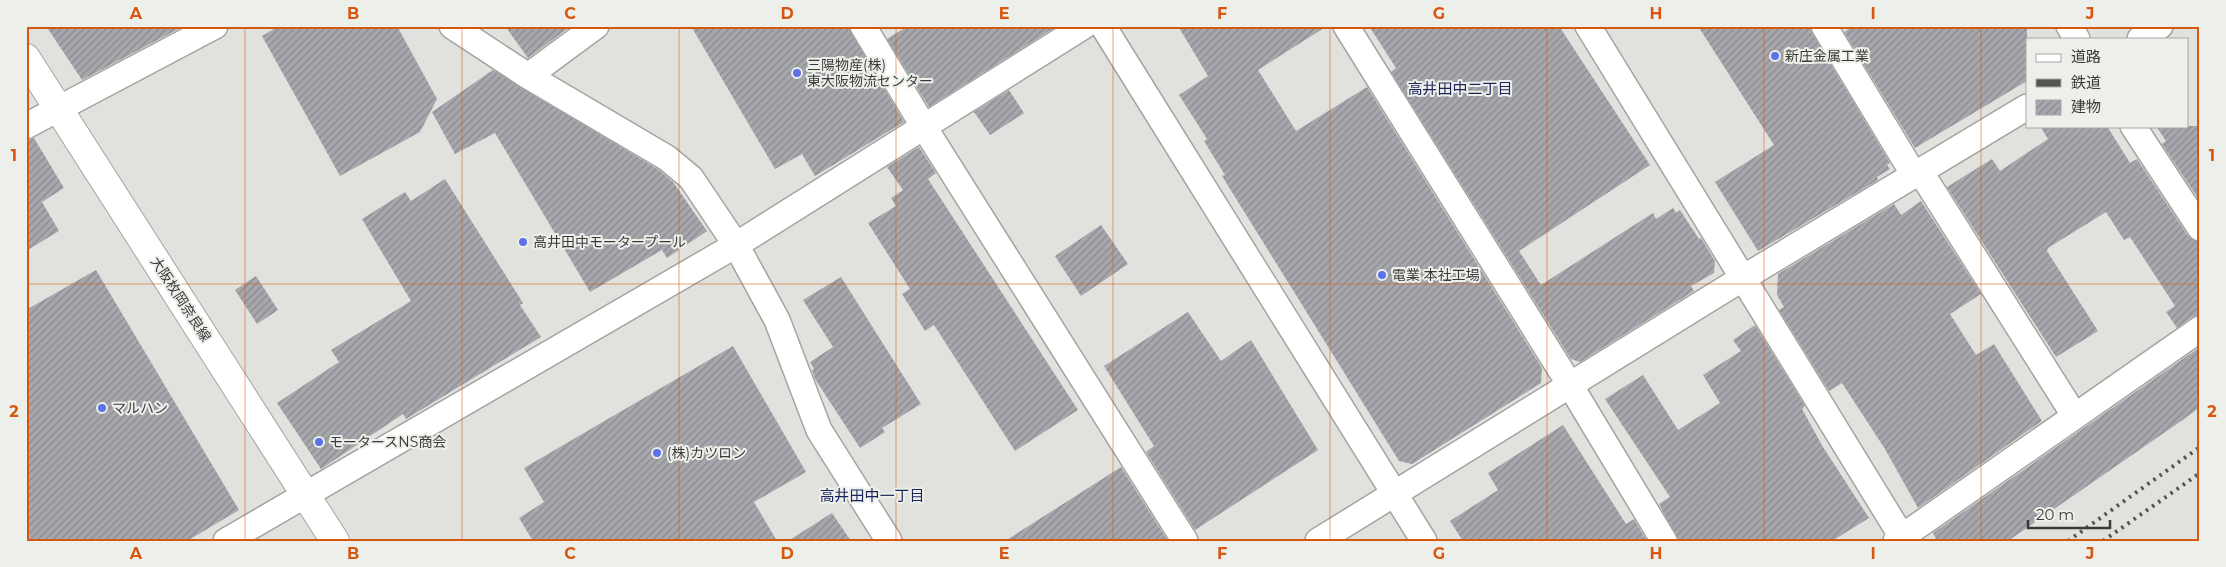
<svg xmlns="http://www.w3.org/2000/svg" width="2226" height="567" viewBox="0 0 2226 567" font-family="Montserrat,'Noto Sans JP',sans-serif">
<defs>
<pattern id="building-hatch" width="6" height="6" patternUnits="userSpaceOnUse" patternTransform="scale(1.25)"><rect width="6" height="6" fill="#a6a8ad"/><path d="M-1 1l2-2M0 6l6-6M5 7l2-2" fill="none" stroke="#888a8e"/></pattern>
</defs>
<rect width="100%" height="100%" fill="#e0e3dd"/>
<!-- building -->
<path fill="url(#building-hatch)" d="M46 26H184L82 80Z
M279 26H397L437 99 420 132 340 176 262 36Z
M505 26H571L528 58Z
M691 26H848L904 122 815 176 802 154 775 169Z
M908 26H1057L929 107 887 39Z
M1178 26H1327L1258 70 1296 131 1367 87 1542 368 1541 383 1412 464 1399 461 1222 176 1225 175 1204 141 1207 139 1179 95 1208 76Z
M1369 26H1559L1650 165 1519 251 1541 285 1653 213 1656 219 1673 208 1676 213 1680 210 1699 239 1701 238 1715 261 1714 273 1691 286 1694 291 1580 362 1571 359 1391 72 1396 68Z
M1698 26H1810L1812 33 1890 163 1887 165 1890 169 1877 177 1878 180 1758 251 1715 182 1774 145Z
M1853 26H2027V81L1915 148 1844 32Z
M493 70 659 170 673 182 707 231 667 258 662 250 590 292 495 133 455 154 432 112Z
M1009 90 1024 113 990 135 974 112Z
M2040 126H2107L2130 163 2137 159 2188 236 2200 242V315L2192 317 2177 328 2166 312 2175 306 2130 237 2124 240 2106 212 2048 248 2047 251 2098 331 2056 357 1947 187 1992 159 2000 171 2048 139Z
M2156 126H2200V201L2162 144 2166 141Z
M34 138 64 188 42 202 59 231 26 251V140Z
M919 147 936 173 928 179 1078 410 1015 451 934 325 925 331 902 294 910 289 868 223 896 206 891 198 903 190 887 167Z
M445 179 523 303 520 305 541 337 406 419 403 414 321 469 277 403 339 362 331 350 411 301 362 219 405 192 411 201Z
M1921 201 1981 294 1950 314 1976 355 1994 344 2042 421 1918 508 1885 449 1842 383 1829 391 1779 310 1784 307 1777 295 1778 274 1894 204 1901 215Z
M1101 225 1128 264 1081 296 1055 256Z
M96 270 239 510 187 541H26V310Z
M256 276 278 310 257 324 235 290Z
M841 277 921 404 882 428 885 432 860 448 815 379 812 370 814 369 810 362 833 347 803 300Z
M1188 312 1221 361 1251 340 1318 450 1195 530 1146 452 1154 446 1104 366Z
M1755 325 1805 406 1802 409 1823 447 1869 518 1832 541H1678L1659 504 1670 497 1605 399 1643 375 1678 430 1720 403 1703 375 1741 351 1733 340Z
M733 346 806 472 754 502 777 541H533L519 518 544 502 524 468Z
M2200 347V407L2184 419 2008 541H1937L1933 533Z
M1563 425 1626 524 1634 519 1647 541H1463L1450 521 1498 490 1488 473Z
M1121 467 1168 541H1005Z
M832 513 851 541H788Z"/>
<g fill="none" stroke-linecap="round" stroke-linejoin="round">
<!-- street casing -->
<g stroke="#a2a5a0" stroke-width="28">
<path id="street" d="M452 26 528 76 667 158 691 178 736 245 777 320 819 430 889 541
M863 26 924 127 1185 541
M1103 26 1424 541
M1346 26 1570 385 1664 541
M1588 26 1902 537
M1824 26 1914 175
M2069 26 2077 39
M2140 39 2160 26
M528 76 596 26
M26 126 215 26
M2133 126 2200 228
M1920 171 2074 415
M226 541 736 245 1084 26
M1318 541 1743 278 2027 107
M1896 541 2200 329"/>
</g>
<!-- secondary casing -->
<g stroke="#a2a5a0" stroke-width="30">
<path id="secondary" d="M26 58 335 541"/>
</g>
<!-- street -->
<use href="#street" stroke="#fff" stroke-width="25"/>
<!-- secondary -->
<use href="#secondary" stroke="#fff" stroke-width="28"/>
<!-- rail -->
<path stroke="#555653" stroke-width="4" stroke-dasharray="2.5 5" stroke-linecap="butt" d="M2068 541 2200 447
M2103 541 2200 473"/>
</g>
<!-- grid -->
<path fill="none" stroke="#d75610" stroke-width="1" stroke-opacity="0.55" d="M245 26V541M462 26V541M679 26V541M896 26V541M1113 26V541M1330 26V541M1547 26V541M1764 26V541M1981 26V541M26 284H2200"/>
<!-- markers -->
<g fill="#5d71e8" stroke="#edf0ea" stroke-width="2">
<circle cx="1775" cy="56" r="5"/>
<circle cx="797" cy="73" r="5"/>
<circle cx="523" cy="242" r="5"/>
<circle cx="1382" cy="275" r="5"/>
<circle cx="102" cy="408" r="5"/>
<circle cx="319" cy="442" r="5"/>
<circle cx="657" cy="453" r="5"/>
</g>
<g text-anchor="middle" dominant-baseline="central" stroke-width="4" stroke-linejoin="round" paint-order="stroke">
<!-- poi labels -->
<g font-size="14" fill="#3a3b39" stroke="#edf0ea" text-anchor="start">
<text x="1785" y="56">新庄金属工業</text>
<text x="807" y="65">三陽物産(株)<tspan x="807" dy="16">東大阪物流センター</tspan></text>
<text x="533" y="242">高井田中モータープール</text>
<text x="1392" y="275">電業 本社工場</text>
<text x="112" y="408">マルハン</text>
<text x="329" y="442">モータースNS商会</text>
<text x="667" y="453">(株)カツロン</text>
</g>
<!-- street labels -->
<g font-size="14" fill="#3a3b39" stroke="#edf0ea">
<text transform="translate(181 299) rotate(57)">大阪枚岡奈良線</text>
</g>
<!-- neighbourhood labels -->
<g font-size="15" fill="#1d255d" stroke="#edf0ea">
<text x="1460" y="88">高井田中二丁目</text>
<text x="872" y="495">高井田中一丁目</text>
</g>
</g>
<!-- border -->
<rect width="2226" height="567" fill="none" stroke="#edf0ea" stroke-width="55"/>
<!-- legend -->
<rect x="2026" y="38" width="162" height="90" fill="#edf0ea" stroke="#a5a8a3"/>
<rect x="2036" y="54" width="25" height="8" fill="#ffffff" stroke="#a5a8a3"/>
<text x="2071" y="62" font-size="15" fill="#3a3b39">道路</text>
<rect x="2036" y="79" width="25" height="8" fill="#555653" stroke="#a5a8a3"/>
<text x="2071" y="88" font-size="15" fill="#3a3b39">鉄道</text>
<rect x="2036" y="100" width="25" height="15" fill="url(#building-hatch)" stroke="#a5a8a3"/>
<text x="2071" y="112" font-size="15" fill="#3a3b39">建物</text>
<!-- scale -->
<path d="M2028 520v8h82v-8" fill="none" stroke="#3a3b39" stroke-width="2.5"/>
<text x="2036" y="520" font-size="15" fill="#3a3b39" stroke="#edf0ea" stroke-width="4" paint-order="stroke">20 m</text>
<rect x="28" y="28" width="2170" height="512" fill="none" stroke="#d75610" stroke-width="2"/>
<g font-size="16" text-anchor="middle" font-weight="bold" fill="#d75610">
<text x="136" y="19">A</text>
<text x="353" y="19">B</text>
<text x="570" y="19">C</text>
<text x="787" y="19">D</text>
<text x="1004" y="19">E</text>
<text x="1222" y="19">F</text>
<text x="1439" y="19">G</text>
<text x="1656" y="19">H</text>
<text x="1873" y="19">I</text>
<text x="2090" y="19">J</text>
<text x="14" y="161">1</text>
<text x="2212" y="161">1</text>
<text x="14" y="417">2</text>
<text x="2212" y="417">2</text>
<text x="136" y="559">A</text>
<text x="353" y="559">B</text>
<text x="570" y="559">C</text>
<text x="787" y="559">D</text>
<text x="1004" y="559">E</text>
<text x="1222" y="559">F</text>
<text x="1439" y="559">G</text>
<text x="1656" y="559">H</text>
<text x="1873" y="559">I</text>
<text x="2090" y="559">J</text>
</g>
</svg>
